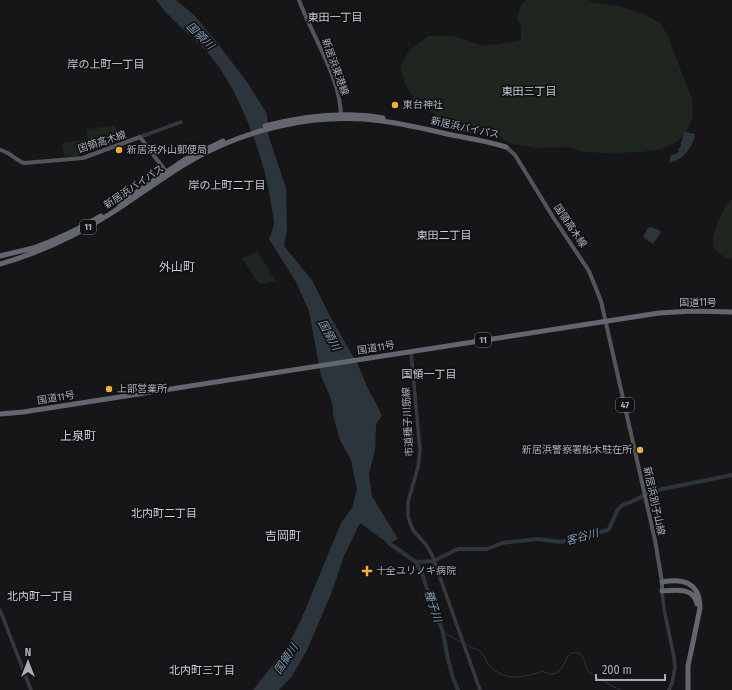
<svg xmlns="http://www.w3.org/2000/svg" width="732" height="690" viewBox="0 0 732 690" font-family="'Fira Sans Condensed','Noto Sans JP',sans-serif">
<rect width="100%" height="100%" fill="#161618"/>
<!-- green -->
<path fill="#1e261f" d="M527 0H589L594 3 619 6 646 15 660 23 667 34 692 99 693 116 687 132 675 143 661 149 641 152 611 153 584 152 566 147 535 148 508 143 495 132 470 133 457 130 414 99 405 84 400 66 409 51 428 36H453L484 46 521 40V26L517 19 522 4Z
M113 126 123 134 119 140 120 142 77 156H64L62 143 88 139 86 129Z
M732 199V259C726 258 717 254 714 247 709 237 723 206 732 199Z
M257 251 275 280V281L263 284 258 283 242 258 254 254Z"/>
<!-- water -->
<path fill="#2c353c" d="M156 0H176L194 15 215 40 247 82 267 114 268 134 286 188 287 229 284 246 312 280 330 316 358 365 369 391 376 403 382 416 376 424 375 450 369 474 372 496 398 539 389 544 360 523 344 556 331 594 307 650 292 676 279 690H253L287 647 301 620 341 523 352 508 357 489 351 460 340 440 333 415V407L329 394 321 376 309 311 296 282 269 239C271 234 273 229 274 224 274 218 272 210 271 203 265 160 242 99 217 64 200 40 173 24 156 0Z
M684 132 695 134C694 146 682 162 669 162L671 155 676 154 679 151 678 149 681 146V141H682Z
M651 227 659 230 661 232 653 244 643 237 648 228Z"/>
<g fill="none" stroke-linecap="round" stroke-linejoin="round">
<!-- stream -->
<path stroke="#2c353c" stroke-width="1" d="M443 632 462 643
M466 645C470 647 477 649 481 652 484 655 486 662 489 665 504 682 524 678 542 671 569 685 560 645 580 654 585 657 585 666 588 671 591 675 614 687 620 690"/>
<!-- river -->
<path stroke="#2c353c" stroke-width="4" d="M386 539 390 544 416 562 423 576 437 621 440 624 443 632 447 655 453 678 458 690
M416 562 433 561 458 549H487L502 543 538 539 561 542 608 530C614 522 615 504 629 503L653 491 732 475"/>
<!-- minor -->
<path stroke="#37383d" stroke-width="3.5" d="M140 137 181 122
M411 352 420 450 418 467 408 502V517L413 530 427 546 432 555 480 690
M662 591 664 609 674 657 675 668 672 683 669 690
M0 610 31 690"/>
<!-- major -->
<path stroke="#53555c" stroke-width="4" d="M299 0C312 36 341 78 341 117
M506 147 515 155 553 217 589 271 601 301 655 540 662 582V591
M0 150C10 152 15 160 24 163L83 158 140 137 167 173"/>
<!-- highway -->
<path stroke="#63666e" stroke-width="5" d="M265 126C303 116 344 111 383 118
M119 204 184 160 223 141
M0 256C11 253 22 251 33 248 57 240 79 229 101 216
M0 264C39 253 76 236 110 214 135 198 159 180 185 164 243 129 315 112 382 121 404 124 426 129 447 134 467 138 487 141 506 147
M0 414 23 412 659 313 692 311 732 312
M662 582C684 578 700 583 700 608L691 652 688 666V690
M662 591C676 590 694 587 697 604"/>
</g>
<!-- markers -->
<g fill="#f2b134" stroke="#111113" stroke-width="1.5">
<circle cx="395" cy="105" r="4"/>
<circle cx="119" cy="150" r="4"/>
<circle cx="109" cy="389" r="4"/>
<circle cx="640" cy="450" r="4"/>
<path d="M365 565h4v4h4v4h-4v4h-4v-4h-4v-4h4z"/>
</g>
<g text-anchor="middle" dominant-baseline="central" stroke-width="3.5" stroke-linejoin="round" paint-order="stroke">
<!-- shield labels -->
<g fill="#111113" stroke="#7b7e86" stroke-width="1">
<rect x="80" y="220" width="16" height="14" rx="3"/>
<rect x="475" y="333" width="16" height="14" rx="3"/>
<rect x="616" y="398" width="18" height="14" rx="3"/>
</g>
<g font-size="9" font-weight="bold" fill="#a8adb8">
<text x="88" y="227">11</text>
<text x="483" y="340">11</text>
<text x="625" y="405">47</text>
</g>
<!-- street labels -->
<g font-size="10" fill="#a8adb8" stroke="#111113">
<text transform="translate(335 67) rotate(70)">新居浜東港線</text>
<text transform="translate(465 128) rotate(12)">新居浜バイパス</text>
<text transform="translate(102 142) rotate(-18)">国領高木線</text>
<text transform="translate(134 187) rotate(-34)">新居浜バイパス</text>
<text transform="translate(570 226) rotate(56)">国領高木線</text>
<text x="698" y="303">国道11号</text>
<text transform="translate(376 348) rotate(-9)">国道11号</text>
<text transform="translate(56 398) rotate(-9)">国道11号</text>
<text transform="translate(408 422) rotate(-93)">市道種子川筋線</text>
<text transform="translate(654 501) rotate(78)">新居浜別子山線</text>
</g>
<!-- poi labels -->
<g font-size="10" fill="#a8adb8" stroke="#111113" text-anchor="start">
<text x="403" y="105">東台神社</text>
<text x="127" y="150">新居浜外山郵便局</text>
<text x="117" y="389">上部営業所</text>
<text x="632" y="450" text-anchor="end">新居浜警察署船木駐在所</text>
<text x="376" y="571">十全ユリノキ病院</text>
</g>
<!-- neighbourhood labels -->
<g font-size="11" fill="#c9ccd4" stroke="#111113">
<text x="335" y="17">東田一丁目</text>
<text x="106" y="64">岸の上町一丁目</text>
<text x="529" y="91">東田三丁目</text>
<text x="227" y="185">岸の上町二丁目</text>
<text x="444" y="235">東田二丁目</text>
<text x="429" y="374">国領一丁目</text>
<text x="164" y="513">北内町二丁目</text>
<text x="40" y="596">北内町一丁目</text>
<text x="202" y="670">北内町三丁目</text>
</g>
<!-- water labels -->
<g font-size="11" font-style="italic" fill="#7f9bb3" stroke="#111113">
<text transform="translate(200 36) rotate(45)">国領川</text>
<text transform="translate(329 335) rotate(61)">国領川</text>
<text transform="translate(582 537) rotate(-15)">客谷川</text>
<text transform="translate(433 606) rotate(72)">種子川</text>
<text transform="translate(286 659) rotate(-56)">国領川</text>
</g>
<!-- quarter labels -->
<g font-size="12" fill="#c9ccd4" stroke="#111113">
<text x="177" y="267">外山町</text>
<text x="78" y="436">上泉町</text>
<text x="283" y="536">吉岡町</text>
</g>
</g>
<!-- north arrow -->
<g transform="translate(28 662)" stroke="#111113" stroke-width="3" paint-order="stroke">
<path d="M0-3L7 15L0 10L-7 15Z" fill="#a8adb8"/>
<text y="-6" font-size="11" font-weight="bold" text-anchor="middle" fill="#a8adb8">N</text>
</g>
<!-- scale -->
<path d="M596 674v6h69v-6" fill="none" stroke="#a8adb8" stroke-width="2"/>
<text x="602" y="674" font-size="12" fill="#a8adb8" stroke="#111113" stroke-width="3" paint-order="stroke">200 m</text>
</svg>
